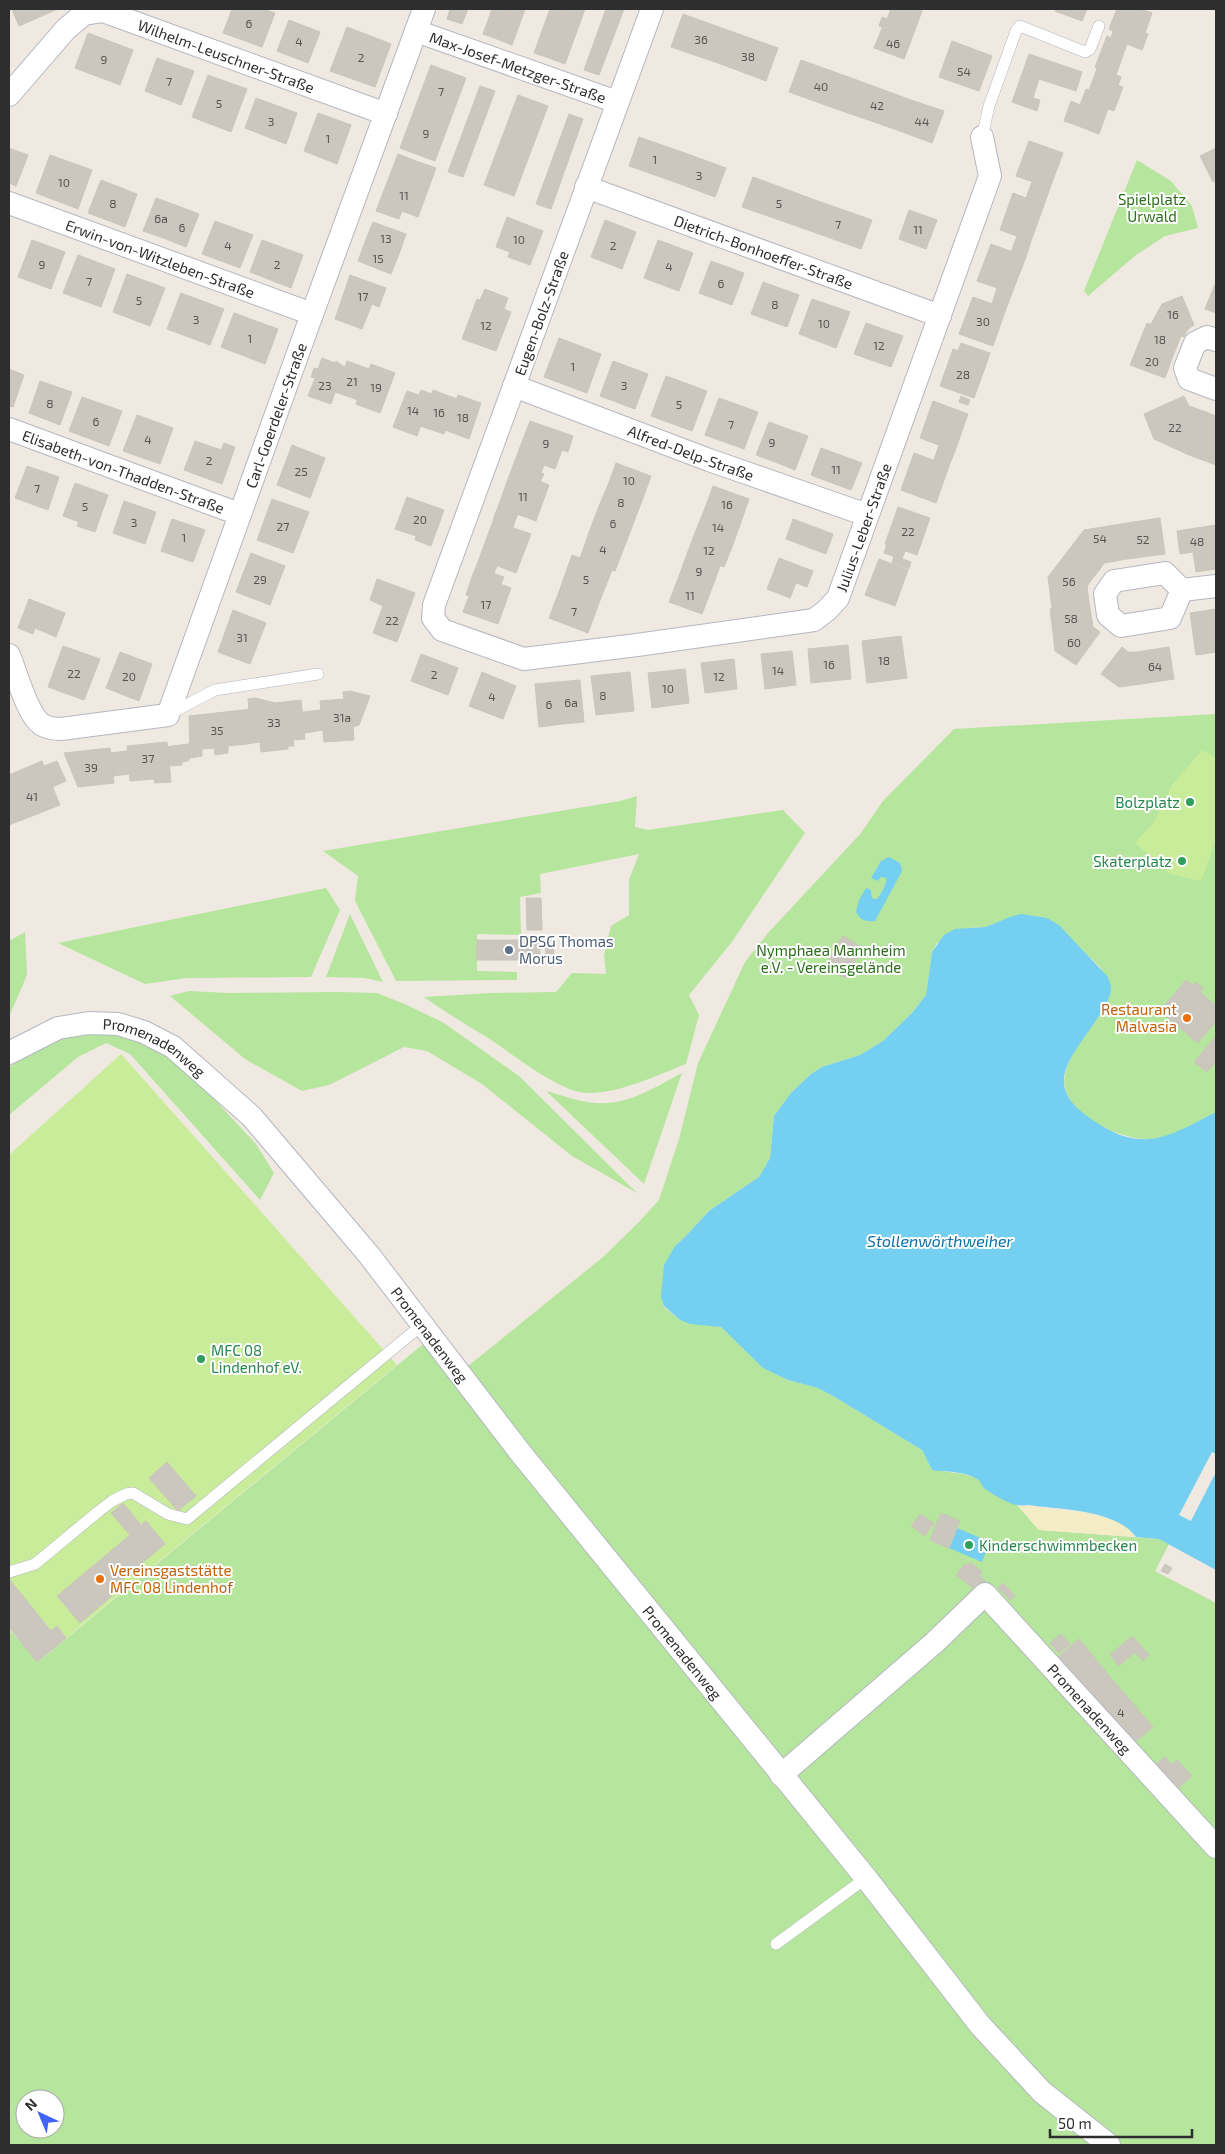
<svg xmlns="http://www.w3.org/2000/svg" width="1225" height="2154" viewBox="0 0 1225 2154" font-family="'Exo 2',sans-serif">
<rect width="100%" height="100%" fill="#efe9e1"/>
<!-- green -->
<path fill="#b6e59e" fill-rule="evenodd" d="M1137 160 1171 181 1192 206 1198 228 1165 236 1136 255 1088 296 1084 291Z
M1216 714V1112C1196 1122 1177 1136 1153 1139 1122 1142 1056 1112 1065 1074 1072 1046 1094 1026 1108 1002L1100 967 1069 937 998 922 986 927 966 928 937 943 932 952 926 995 912 1013 883 1041 860 1055 822 1067 811 1074 791 1093 774 1116 770 1158 759 1177 709 1211 684 1238 675 1246 664 1307 680 1320 721 1327 764 1368 788 1380 818 1388 833 1396 922 1450 932 1470 964 1474 979 1479 1003 1499 1017 1505 1039 1530 1159 1539 1169 1544 1155 1571 1216 1603V1838L986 1582 976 1590 1216 1855V2145H9V1629L38 1662 428 1340 457 1375 603 1257 639 1222 659 1200 679 1139 698 1063 745 962 768 933 861 833 883 801 954 729ZM25 2099H55V2129H25Z
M637 796 635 827 648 830 783 810 805 833 731 943 689 995 699 1015 686 1064C655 1076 621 1093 588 1093 560 1093 512 1053 488 1038 467 1025 445 1012 424 997L490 993 556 992 572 973 606 974 604 956 611 926 629 915V880L639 854 540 874 541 893 520 897 521 935 477 934V971L517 972V980L396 981 355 901 358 876 323 851 620 801Z
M326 888 340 910 311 977 187 978 145 984 58 943Z
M350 914 383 982 365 978 326 977Z
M25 932 27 975 9 1017V941Z
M189 991 228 993 339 992 377 993 407 1005 444 1023 519 1076 637 1193 572 1156 482 1084 427 1051 404 1047 329 1085 302 1091 245 1059 170 996Z
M85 1029 142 1038 197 1081 256 1144 274 1173 260 1200 130 1054 106 1043 78 1057 9 1115V1067L47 1043Z
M682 1073 644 1184 546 1091C562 1095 579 1102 595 1103 626 1106 656 1087 682 1073Z"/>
<!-- sand -->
<path fill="#f3ecc5" d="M1017 1505C1027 1505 1035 1507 1044 1508 1075 1513 1115 1510 1136 1537L1039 1530Z"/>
<!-- pitch -->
<path fill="#c9ec9a" d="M1202 750 1216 758V839L1201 881 1170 874 1135 843 1154 822 1172 785Z
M121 1054 397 1365 37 1662 9 1628V1155Z"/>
<!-- water -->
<path fill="#75cff0" d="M889 857 900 863 902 869 901 873 875 921C866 922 860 920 856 912L859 900 866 888 871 890V895L873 899H877C881 894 887 884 886 878L881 877 878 881 871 878 881 861Z
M1021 914 1047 918 1059 925 1108 977C1109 981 1111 985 1111 988 1111 998 1104 1008 1099 1016 1067 1064 1038 1088 1102 1126 1148 1154 1176 1132 1216 1112V1570L1159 1539 1136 1537C1115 1509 1061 1510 1029 1505 1025 1505 1021 1506 1017 1505 1011 1505 988 1492 984 1488 981 1485 981 1481 977 1479 965 1471 946 1472 932 1470L922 1450 833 1396 818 1388 788 1380 763 1368 721 1327 690 1324 680 1320 664 1306 661 1297 664 1265 675 1246 684 1238 709 1211 759 1177 770 1158 774 1116 791 1093 811 1074 822 1067 860 1055 883 1041 912 1013 926 995 932 952 944 935 955 929 986 927 1010 917Z
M957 1528 990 1542 982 1562 949 1548Z"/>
<!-- pier -->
<path fill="#efe9e1" d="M1212 1452 1216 1454V1472L1191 1521 1179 1515Z"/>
<!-- building -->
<path fill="#cbc7bf" stroke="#cbc5ba" d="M12 9H58L19 26Z
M232 9H263L275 13 262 47 223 33Z
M450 9H468L462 24 447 19Z
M492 9H508L497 39 483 34Z
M508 9H525L512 45 497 39Z
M550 9H567L549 58 534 53Z
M567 9H585L565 64 549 58Z
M606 9H624L599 75 584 70Z
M891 9H917L922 11 912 38 879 26 882 17 887 19Z
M1056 9H1087L1082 21 1055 11Z
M1117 9H1141L1152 13 1145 33 1112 21Z
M683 14 730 31 718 63 671 47Z
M289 20 320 32 308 63 277 51Z
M1112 21 1148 34 1142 50 1127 44 1116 75 1095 67 1107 36 1111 38 1113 31 1109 29Z
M347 27 391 44 375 87 330 71Z
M882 28 912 38 904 59 874 48Z
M730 31 778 48 766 81 718 63Z
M88 33 133 50 120 85 75 68Z
M952 41 992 56 979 91 939 77Z
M1029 54 1082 72 1076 91 1039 79 1033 98 1040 100 1037 111 1012 102Z
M157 58 194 71 181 105 145 91Z
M801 60 854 79 842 111 789 92Z
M431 65 466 78 451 118 416 105Z
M1097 68 1121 77 1118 86 1094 77Z
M208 75 247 89 231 132 192 117Z
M1094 77 1123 87 1114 111 1108 109 1099 134 1073 124 1086 89 1089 90Z
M854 79 911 100 900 131 842 111Z
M480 86 495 91 463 177 448 172Z
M518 95 548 106 514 196 484 185Z
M256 98 297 113 286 144 245 128Z
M911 100 944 111 932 143 900 131Z
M1071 101 1080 105 1073 124 1064 121Z
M416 105 451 118 435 161 400 148Z
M318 113 351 125 337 164 304 151Z
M569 114 583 119 551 209 536 204Z
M639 137 682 152 672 181 629 166Z
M1029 141 1063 153 1050 188 1016 176Z
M9 148 28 155 16 186 9 183Z
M1216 148V180L1213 182 1200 156Z
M682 152 726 168 715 197 672 181Z
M398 154 416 161 412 172 432 179 418 217 402 211 399 219 376 211Z
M50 155 92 170 78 209 36 193Z
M416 161 436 168 432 179 412 172Z
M753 177 815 200 805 229 742 207Z
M101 180 137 194 125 227 88 213Z
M1032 182 1050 188 1044 205 1026 198Z
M1013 193 1044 205 1031 241 1000 230Z
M156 198 178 206 166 239 143 231Z
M815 200 872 220 861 249 805 229Z
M178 206 199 214 186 247 166 239Z
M909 210 937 220 926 249 899 239Z
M507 217 543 231 530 265 508 257 510 252 496 247Z
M605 220 636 232 622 269 591 257Z
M215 221 253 235 240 268 202 254Z
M373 222 406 234 399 254 365 242Z
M1017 236 1031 241 1026 257 1011 252Z
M32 240 65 252 51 289 18 277Z
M262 240 303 255 291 288 250 272Z
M658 240 693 253 679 291 644 278Z
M365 242 399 254 391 274 358 261Z
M991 244 1026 257 1012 293 977 281Z
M78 255 115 269 101 307 63 293Z
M711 261 744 273 732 305 699 293Z
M127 274 165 288 150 326 113 312Z
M350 275 386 288 379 307 372 304 362 329 335 319Z
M763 282 799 295 787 327 751 314Z
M1216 282V313L1205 309Z
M997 288 1012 293 1006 309 992 304Z
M485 289 508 298 504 309 480 300Z
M181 293 224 309 210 345 167 329Z
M1182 296 1194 325 1188 329 1184 337 1151 324 1162 304Z
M973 297 1006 309 993 346 959 334Z
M477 299 511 312 496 351 462 339Z
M812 299 850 312 836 348 799 334Z
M234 313 278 329 265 364 221 347Z
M866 323 903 336 891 367 854 354Z
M1147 323 1181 336 1173 356 1139 343Z
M559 338 601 354 587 393 544 377Z
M961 343 990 353 987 362 958 351Z
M1139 343 1173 356 1165 378 1130 365Z
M953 349 987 362 974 398 940 386Z
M322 358 335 363 336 361 344 367 331 404 308 396 315 378 311 377 314 368 318 369Z
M347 361 369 369 358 400 335 392Z
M613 361 648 374 635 409 600 396Z
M371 364 395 373 380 413 356 404Z
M9 369 24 375 13 407 9 406Z
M666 376 707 391 692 431 651 416Z
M40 381 72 392 60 425 29 413Z
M421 390 432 394 417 436 393 427 407 391 419 395Z
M433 390 457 399 444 434 420 426Z
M458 395 481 403 469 439 445 430Z
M961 396 970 400 968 405 959 402Z
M1184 396 1189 406 1206 412 1189 455 1154 439 1144 414Z
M82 397 122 411 109 446 69 431Z
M719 398 758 412 744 449 705 435Z
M933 401 968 414 955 451 920 438Z
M1206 412 1216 416V465L1189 455Z
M137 415 173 428 160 464 123 451Z
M530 421 573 436 568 452 562 450 555 469 517 455Z
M769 422 788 429 775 462 756 455Z
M788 429 808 436 795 470 775 462Z
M195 441 221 450 224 443 235 447 222 484 184 470Z
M292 445 325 458 310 498 277 485Z
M939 445 955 451 949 466 934 460Z
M821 448 862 463 851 490 811 475Z
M914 453 949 466 936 503 901 490Z
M517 455 544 465 541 473 514 463Z
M514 463 544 474 540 482 511 471Z
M616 463 651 476 643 498 608 485Z
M27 466 59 477 48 510 15 498Z
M511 471 549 485 536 521 498 507Z
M75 483 108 495 95 532 77 526 79 522 63 516Z
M608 485 643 498 635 519 599 506Z
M713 486 749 499 741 522 705 508Z
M407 497 444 510 431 546 415 540 416 536 395 529Z
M272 499 309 512 293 553 257 540Z
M124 501 156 512 145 544 113 533Z
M599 506 635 519 627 540 591 527Z
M498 507 518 514 515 521 495 514Z
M898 507 930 518 917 555 885 544Z
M705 508 741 522 732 547 695 533Z
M495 514 515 521 513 528 493 521Z
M1160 518 1165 554 1127 559 1121 524Z
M172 519 205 530 193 562 161 551Z
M793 519 833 534 826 554 786 539Z
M493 521 531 534 516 573 479 559Z
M1121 524 1127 559 1104 563 1100 569 1071 547 1084 530Z
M1216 525V569L1196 572 1193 552 1180 554 1177 531Z
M591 527 627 540 615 571 580 558Z
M695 533 732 547 724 567 687 554Z
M887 544 905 551 902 559 884 553Z
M1071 547 1100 569 1087 586 1089 602 1052 608 1048 577Z
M251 553 285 566 270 605 236 592Z
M687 554 720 566 712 588 679 576Z
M572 555 612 570 599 603 560 589Z
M894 556 911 562 909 569 892 563Z
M779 558 813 571 807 587 773 574Z
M479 559 497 566 494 573 476 567Z
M879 559 908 570 895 606 865 595Z
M476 567 504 577 501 584 473 574Z
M473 574 511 588 498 624 463 612 469 596 466 595Z
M773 574 796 583 790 598 767 589Z
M679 576 712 588 702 614 669 602Z
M377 579 415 593 397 642 373 633 383 606 370 600Z
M560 589 599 603 588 633 549 618Z
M29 599 65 613 56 637 35 628 33 634 18 628Z
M1089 602 1093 627 1053 633 1050 609Z
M1216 609V652L1196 655 1190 613Z
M233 610 266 623 250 664 218 652Z
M1093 627 1100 632 1076 665 1055 651 1053 633Z
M901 636 907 678 867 683 862 641Z
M848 645 851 679 811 683 808 649Z
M63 646 100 659 84 700 48 687Z
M1122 647 1128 652H1137L1141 684 1119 687 1101 674Z
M1169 647 1174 679 1141 684 1137 652Z
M792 651 796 685 765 689 761 654Z
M120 652 152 664 139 701 106 688Z
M421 654 458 668 448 695 411 681Z
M734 659 737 689 705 693 701 663Z
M685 669 689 703 652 708 648 673Z
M482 672 516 686 503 719 469 706Z
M630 672 634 711 615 713 611 674Z
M611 674 615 713 596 715 591 676Z
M580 680 584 722 562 724 558 682Z
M558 682 562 724 539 727 535 684Z
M350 691 370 696 359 725 353 727 354 740 324 742 320 701 344 699 343 692Z
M255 698 276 703 301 700 305 739 293 740 294 746H288V749L261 752 260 742 247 744 243 710 249 709 248 699Z
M243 710 247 744 228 746V753L215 755 214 748 202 749V756L190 758 189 716Z
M321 710 323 730 305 733 303 712Z
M167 742 171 782 155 783 154 779 130 781 127 746Z
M189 744 190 758 188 761 182 762 180 745Z
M180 745 182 765 169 766 167 747Z
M110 748 114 783 78 787 64 753Z
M127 751 129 774 113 776 111 753Z
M42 761 60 805 9 825V775Z
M57 761 66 781 52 787 44 766Z
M526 898H541L542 930H527Z
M545 936H553L554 956H546Z
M843 936 863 948 845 978 825 966Z
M477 940H540V960H477Z
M1186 980 1193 985 1196 982 1203 988 1200 992 1216 1006V1021L1198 1043 1160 1011Z
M1216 1036V1061L1207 1072 1194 1062Z
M167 1462 196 1496 178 1511 149 1478Z
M123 1503 141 1525 146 1521 165 1544 109 1591 113 1595 80 1623 57 1596 130 1535 111 1513Z
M941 1513 960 1521 949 1548 930 1540Z
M920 1514 934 1523 925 1536 911 1526Z
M970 1562 982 1572 979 1575 986 1582 976 1590 956 1575 965 1564 968 1566Z
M1165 1564 1172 1568 1168 1574 1161 1571Z
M10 1580 51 1631 57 1626 66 1638 37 1662 9 1627Z
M1003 1583 1015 1596 1010 1600 998 1588Z
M1061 1634 1070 1644 1059 1653 1050 1643Z
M1132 1636 1149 1655 1143 1661 1135 1652 1119 1666 1110 1655Z
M1079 1639 1111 1678 1089 1696 1057 1658Z
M1111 1678 1153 1727 1130 1746 1089 1696Z
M1165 1757 1172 1765 1177 1760 1192 1776 1175 1791 1153 1767Z"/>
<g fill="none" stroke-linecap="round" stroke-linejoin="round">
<!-- service casing -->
<g stroke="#b4b7c1" stroke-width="12">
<path id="service" d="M982 137 989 106 1016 31 1020 26 1085 52 1090 49 1099 26
M169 714 215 690 318 674
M9 1572 35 1564 99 1511 112 1501 126 1494 133 1493 168 1514 187 1519 423 1324
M776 1944 866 1878"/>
</g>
<!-- minor casing -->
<g stroke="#b4b7c1" stroke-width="24">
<g id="minor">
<path id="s1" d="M652 9 434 605 433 618 442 630 524 659 637 645 814 620 827 610 838 598 990 176 982 137"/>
<path id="s2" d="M416 31 617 102"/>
<path id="s3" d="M9 95 66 29 84 14 103 11 386 114"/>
<path id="s4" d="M586 187 940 316"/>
<path id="s5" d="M9 203 312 314"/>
<path d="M1216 340 1207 337 1195 343 1185 368 1189 379 1216 389"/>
<path id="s6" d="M514 386 709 460 867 515"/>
<path id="s7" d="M9 429 239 514"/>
<path d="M1182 590 1170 618 1121 626 1108 615 1105 594 1114 581 1165 573 1182 590 1216 586"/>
<path id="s8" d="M9 655C16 672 27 714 41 724 47 728 54 729 61 729L168 715 307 328 424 9"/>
<path id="s9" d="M9 1053 58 1028 89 1023 118 1024 144 1032 173 1047 252 1117 369 1255 519 1451 866 1878 980 2025 1042 2092 1109 2145"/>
<path id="s10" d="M781 1775 934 1643 985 1594 1216 1847"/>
</g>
</g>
<!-- service -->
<use href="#service" stroke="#fff" stroke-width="11"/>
<!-- minor -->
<use href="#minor" stroke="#fff" stroke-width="22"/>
</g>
<!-- markers -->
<g fill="#2e9e5b" stroke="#fff" stroke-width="2">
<circle cx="1190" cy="802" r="5"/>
<circle cx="1182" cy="861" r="5"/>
<circle cx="201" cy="1359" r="5"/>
<circle cx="969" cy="1545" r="5"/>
</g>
<circle fill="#5c6f8a" stroke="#fff" stroke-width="2" cx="509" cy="950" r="5"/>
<g fill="#e8710a" stroke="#fff" stroke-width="2">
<circle cx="1187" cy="1018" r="5"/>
<circle cx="100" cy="1579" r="5"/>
</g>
<g text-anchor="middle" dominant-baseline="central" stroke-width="4" stroke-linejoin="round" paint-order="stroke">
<!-- number labels -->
<g font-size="12" fill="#555452">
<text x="249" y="23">6</text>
<text x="701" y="39">36</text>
<text x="299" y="41">4</text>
<text x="893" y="43">46</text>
<text x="748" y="56">38</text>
<text x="361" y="57">2</text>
<text x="104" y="59">9</text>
<text x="964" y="71">54</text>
<text x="169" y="81">7</text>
<text x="821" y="86">40</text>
<text x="441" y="91">7</text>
<text x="219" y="103">5</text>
<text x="877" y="105">42</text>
<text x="271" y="121">3</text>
<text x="922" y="121">44</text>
<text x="426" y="133">9</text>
<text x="328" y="138">1</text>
<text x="655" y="159">1</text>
<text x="699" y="175">3</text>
<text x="64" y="182">10</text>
<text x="404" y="195">11</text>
<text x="113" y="203">8</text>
<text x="779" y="203">5</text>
<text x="161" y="218">6a</text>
<text x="838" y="224">7</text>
<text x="182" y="227">6</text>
<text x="918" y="229">11</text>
<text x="386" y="238">13</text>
<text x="519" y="239">10</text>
<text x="228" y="245">4</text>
<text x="613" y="245">2</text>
<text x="378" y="258">15</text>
<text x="42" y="264">9</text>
<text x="277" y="264">2</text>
<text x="669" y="266">4</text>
<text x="89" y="281">7</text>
<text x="721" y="283">6</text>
<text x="363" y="296">17</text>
<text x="139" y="300">5</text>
<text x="775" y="304">8</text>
<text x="1173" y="314">16</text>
<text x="196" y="319">3</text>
<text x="983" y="321">30</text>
<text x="824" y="323">10</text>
<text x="486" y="325">12</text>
<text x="250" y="338">1</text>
<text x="1160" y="339">18</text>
<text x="879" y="345">12</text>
<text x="1152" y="361">20</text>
<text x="573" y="366">1</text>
<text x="963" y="374">28</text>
<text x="352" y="381">21</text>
<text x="325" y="385">23</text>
<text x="624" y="385">3</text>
<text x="376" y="387">19</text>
<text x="50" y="403">8</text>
<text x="679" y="404">5</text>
<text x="413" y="410">14</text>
<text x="439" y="412">16</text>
<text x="463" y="417">18</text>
<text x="96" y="421">6</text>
<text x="731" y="424">7</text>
<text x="1175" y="427">22</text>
<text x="148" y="439">4</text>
<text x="772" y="442">9</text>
<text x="546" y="443">9</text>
<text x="209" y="460">2</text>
<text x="836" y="469">11</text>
<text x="301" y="471">25</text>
<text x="629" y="480">10</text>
<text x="37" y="488">7</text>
<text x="523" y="496">11</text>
<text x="621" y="502">8</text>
<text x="727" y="504">16</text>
<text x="85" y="506">5</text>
<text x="420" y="519">20</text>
<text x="134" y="522">3</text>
<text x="613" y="523">6</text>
<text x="283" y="526">27</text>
<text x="718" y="527">14</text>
<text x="908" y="531">22</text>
<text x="184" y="537">1</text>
<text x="1100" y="538">54</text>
<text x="1143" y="539">52</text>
<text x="1197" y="541">48</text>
<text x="603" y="549">4</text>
<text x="709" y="550">12</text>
<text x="699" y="571">9</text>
<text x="260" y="579">29</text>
<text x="586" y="579">5</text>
<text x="1069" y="581">56</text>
<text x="690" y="595">11</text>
<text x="486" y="604">17</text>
<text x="574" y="611">7</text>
<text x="1071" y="618">58</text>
<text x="392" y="620">22</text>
<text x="242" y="637">31</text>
<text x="1074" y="642">60</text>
<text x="884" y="660">18</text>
<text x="829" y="664">16</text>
<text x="1155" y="666">64</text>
<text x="778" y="670">14</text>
<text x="74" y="673">22</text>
<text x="434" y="674">2</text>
<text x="129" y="676">20</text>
<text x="719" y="676">12</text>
<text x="668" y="688">10</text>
<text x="603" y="695">8</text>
<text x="492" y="696">4</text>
<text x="571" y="702">6a</text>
<text x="549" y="704">6</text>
<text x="342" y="717">31a</text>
<text x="274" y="722">33</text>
<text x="217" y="730">35</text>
<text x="148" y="758">37</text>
<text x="91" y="767">39</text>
<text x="32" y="796">41</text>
<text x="1121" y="1712">4</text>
</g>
<!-- street labels -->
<g font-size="15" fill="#2e2e2e" stroke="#fff">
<text stroke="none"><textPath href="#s3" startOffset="261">Wilhelm-Leuschner-Straße</textPath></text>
<text stroke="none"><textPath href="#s2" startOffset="108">Max-Josef-Metzger-Straße</textPath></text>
<text stroke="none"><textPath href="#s4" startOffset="189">Dietrich-Bonhoeffer-Straße</textPath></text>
<text stroke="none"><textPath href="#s5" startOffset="161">Erwin-von-Witzleben-Straße</textPath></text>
<text transform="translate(541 313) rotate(-70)">Eugen-Bolz-Straße</text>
<text stroke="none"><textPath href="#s8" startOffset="524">Carl-Goerdeler-Straße</textPath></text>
<text stroke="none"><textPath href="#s6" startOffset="189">Alfred-Delp-Straße</textPath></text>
<text stroke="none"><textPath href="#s7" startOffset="122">Elisabeth-von-Thadden-Straße</textPath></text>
<text stroke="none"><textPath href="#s1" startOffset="1150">Julius-Leber-Straße</textPath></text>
<text stroke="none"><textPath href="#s9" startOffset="158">Promenadenweg</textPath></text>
<text stroke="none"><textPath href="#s9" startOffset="562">Promenadenweg</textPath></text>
<text stroke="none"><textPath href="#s9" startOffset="968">Promenadenweg</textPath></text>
<text stroke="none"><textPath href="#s10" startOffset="428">Promenadenweg</textPath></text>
</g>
<!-- park labels -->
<g font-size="15" fill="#2c6e1b" stroke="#fff">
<text x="1152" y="199">Spielplatz<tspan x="1152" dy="17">Urwald</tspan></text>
<text x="831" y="950">Nymphaea Mannheim<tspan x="831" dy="17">e.V. - Vereinsgelände</tspan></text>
</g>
<!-- leisure labels -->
<g font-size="15" fill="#27864d" stroke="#fff" text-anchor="end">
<text x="1180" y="802">Bolzplatz</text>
<text x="1172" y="861">Skaterplatz</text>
<text x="211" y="1350" text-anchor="start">MFC 08<tspan x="211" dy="17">Lindenhof eV.</tspan></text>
<text x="979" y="1545" text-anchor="start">Kinderschwimmbecken</text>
</g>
<!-- service labels -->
<g font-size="15" fill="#4e5e75" stroke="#fff" text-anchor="start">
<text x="519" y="941">DPSG Thomas<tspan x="519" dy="17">Morus</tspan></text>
</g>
<!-- food labels -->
<g font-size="15" fill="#c56008" stroke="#fff" text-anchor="end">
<text x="1177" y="1009">Restaurant<tspan x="1177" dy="17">Malvasia</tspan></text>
<text x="110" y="1570" text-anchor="start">Vereinsgaststätte<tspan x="110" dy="17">MFC 08 Lindenhof</tspan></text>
</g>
<!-- water labels -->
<g font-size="16" font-style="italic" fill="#0d6fa3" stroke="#fff">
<text x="940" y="1240">Stollenwörthweiher</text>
</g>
</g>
<!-- border -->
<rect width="1225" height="2154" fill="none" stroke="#2e2e2e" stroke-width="20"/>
<!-- north arrow -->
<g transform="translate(40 2114) rotate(316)"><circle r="24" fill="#ffffff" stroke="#ababab"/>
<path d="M0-4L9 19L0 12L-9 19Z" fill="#4264fb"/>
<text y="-8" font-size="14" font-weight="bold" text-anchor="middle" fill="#2e2e2e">N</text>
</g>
<!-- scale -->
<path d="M1050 2129v8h142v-8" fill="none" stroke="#2e2e2e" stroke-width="2.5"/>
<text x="1058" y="2129" font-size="15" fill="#2e2e2e" stroke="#ffffff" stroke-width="4" paint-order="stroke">50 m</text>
</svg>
